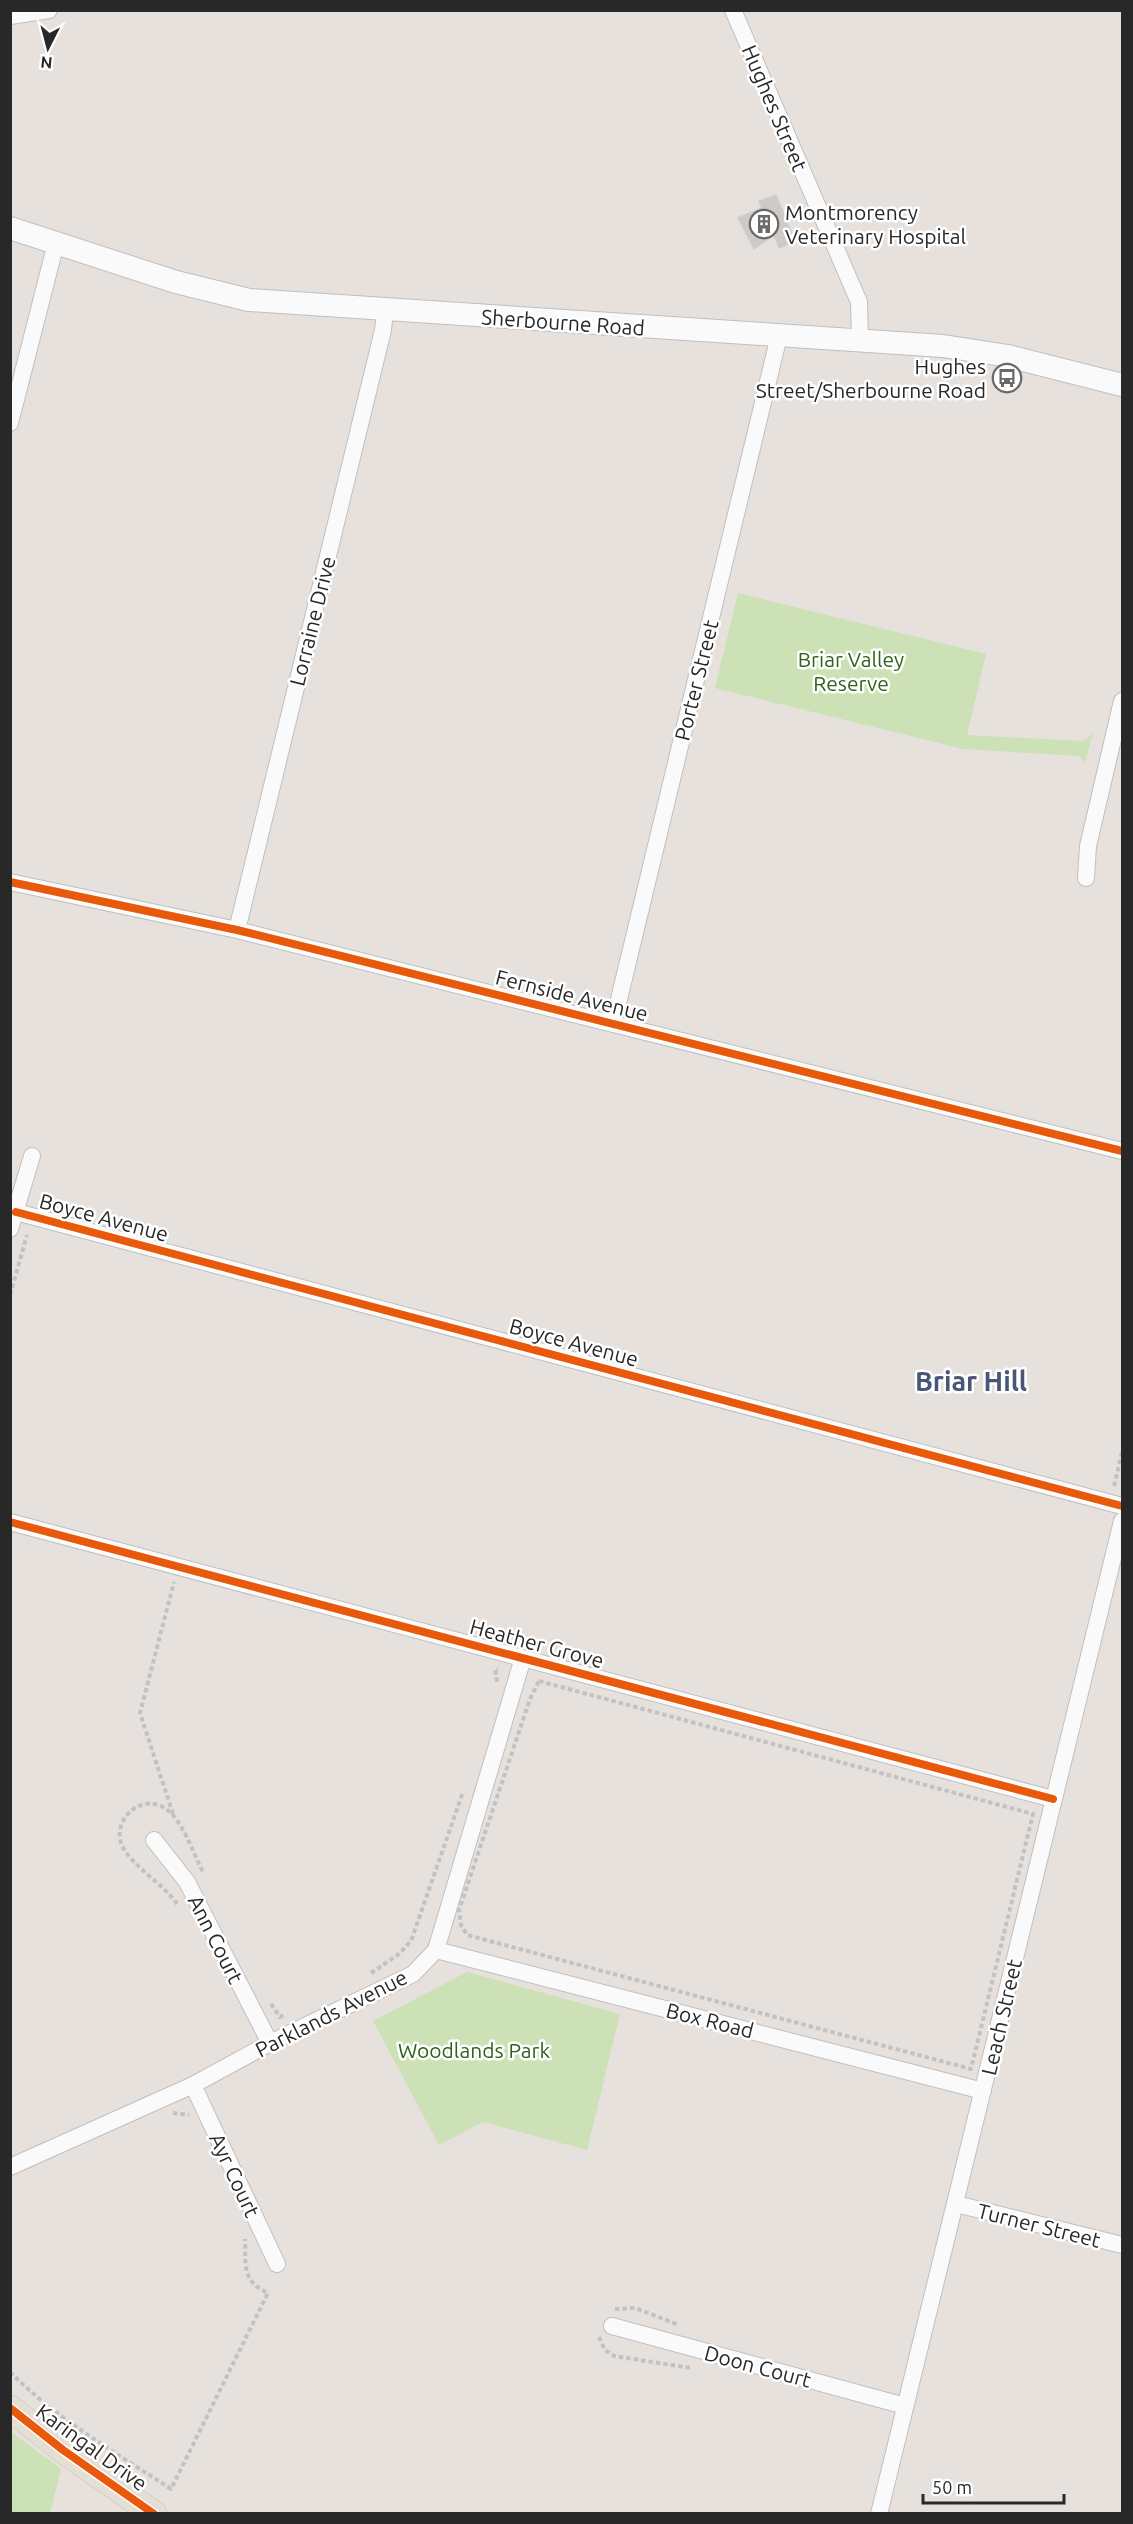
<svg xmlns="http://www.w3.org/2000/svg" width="1133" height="2524" viewBox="0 0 1133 2524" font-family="Ubuntu,sans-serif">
<rect width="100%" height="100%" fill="#e6e1dd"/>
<!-- green -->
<path fill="#cce1b5" d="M738 593 986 654 967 735 1083 741 1093 733 1085 763 1080 756 963 749 715 688Z
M467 1972 620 2014 587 2150 483 2122 439 2145 373 2021Z
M11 2432 61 2469 50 2513H11Z"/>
<!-- building -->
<path fill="#cdcac7" stroke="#d1cdc9" stroke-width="1.5" d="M776 195 795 241 779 248 774 235 754 249 738 218 762 208 759 201Z"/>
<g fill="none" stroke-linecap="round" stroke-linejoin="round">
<!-- street casing -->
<g stroke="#c0bfbf" stroke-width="18">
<path id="street" d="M733 10 859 302 860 340
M10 16 49 10
M10 423 56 243
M1086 878 1088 846 1122 701
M10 882 237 930 1122 1151
M237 930 383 330 385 311
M613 1024 779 336
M16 1212 1122 1506
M10 1229 32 1156
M10 1522 1053 1799
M154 1840 187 1882 270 2043
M436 1950 983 2091
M193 2085 277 2264
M10 2167 193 2085 270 2043 413 1974 436 1950 523 1658
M956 2204 1122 2245
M612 2326 905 2406
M879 2514 1122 1521"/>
</g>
<!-- secondary casing -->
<g stroke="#c0bfbf" stroke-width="24">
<path id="secondary" d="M10 228 176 282 249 300 943 346 1008 356 1122 385"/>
</g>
<!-- primary casing -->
<g stroke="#bfbdbc" stroke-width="27">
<path id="primary" d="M10 2408 63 2450 154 2514"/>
</g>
<!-- path -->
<path stroke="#c3c2c2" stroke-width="4" stroke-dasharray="4.5 3" stroke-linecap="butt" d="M10 1295 27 1235
M1114 1486 1122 1452
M539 1681 1033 1814 971 2069 467 1935 461 1925 459 1910 530 1699Z
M497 1682 495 1669H498
M173 1814 140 1713 174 1582
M177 1904C163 1884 139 1871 125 1851 107 1825 139 1790 166 1809 183 1821 193 1853 203 1872
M371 1973 399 1954 411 1941 463 1792
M271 2004 280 2017 284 2015
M173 2113 189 2115
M615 2309 635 2308 679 2325
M599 2337 605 2350 614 2356 691 2368
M10 2372C57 2419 116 2453 171 2489L268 2293C241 2281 246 2264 245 2239"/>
<!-- street -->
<use href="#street" stroke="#fbfafa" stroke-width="16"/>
<!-- secondary -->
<use href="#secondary" stroke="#fbfafa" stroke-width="22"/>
<!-- primary -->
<use href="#primary" stroke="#e5ded2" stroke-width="26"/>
<!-- cycleway casing -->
<g stroke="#fff" stroke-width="11">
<path id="cycleway" d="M10 882 237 930 1122 1151
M16 1212 1122 1506
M10 1522 1053 1799
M10 2408 63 2450 154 2514"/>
</g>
<!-- cycleway -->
<use href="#cycleway" stroke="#e8590c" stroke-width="8"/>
</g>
<!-- icons -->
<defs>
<g id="building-ring" transform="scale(1.5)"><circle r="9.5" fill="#fff" stroke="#6a6967" stroke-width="1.5"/><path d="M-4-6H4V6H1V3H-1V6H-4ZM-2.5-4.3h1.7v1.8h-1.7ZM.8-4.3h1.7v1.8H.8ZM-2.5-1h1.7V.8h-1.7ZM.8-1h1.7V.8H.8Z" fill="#6a6967"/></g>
<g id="bus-ring" transform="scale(1.5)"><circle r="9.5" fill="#fff" stroke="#6a6967" stroke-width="1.5"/><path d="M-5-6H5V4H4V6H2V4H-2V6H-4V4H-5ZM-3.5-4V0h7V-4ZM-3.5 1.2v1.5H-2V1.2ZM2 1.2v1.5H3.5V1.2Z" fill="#6a6967"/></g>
</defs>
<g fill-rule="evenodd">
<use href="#building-ring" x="764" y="224"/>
<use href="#bus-ring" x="1007" y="378"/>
</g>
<g text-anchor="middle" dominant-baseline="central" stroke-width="5" stroke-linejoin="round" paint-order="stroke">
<!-- street labels -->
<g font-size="21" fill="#282828" stroke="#fff">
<text transform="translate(775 108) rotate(67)">Hughes Street</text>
<text transform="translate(563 322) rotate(4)">Sherbourne Road</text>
<text transform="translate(312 621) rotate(-76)">Lorraine Drive</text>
<text transform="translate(696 680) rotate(-76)">Porter Street</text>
<text transform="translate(572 995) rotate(14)">Fernside Avenue</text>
<text transform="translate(104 1217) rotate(15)">Boyce Avenue</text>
<text transform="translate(574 1342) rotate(15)">Boyce Avenue</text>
<text transform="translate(537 1643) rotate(15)">Heather Grove</text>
<text transform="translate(216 1939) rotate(63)">Ann Court</text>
<text transform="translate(331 2013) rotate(-27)">Parklands Avenue</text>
<text transform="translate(1001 2017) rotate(-77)">Leach Street</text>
<text transform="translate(710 2020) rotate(14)">Box Road</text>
<text transform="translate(235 2175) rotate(65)">Ayr Court</text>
<text transform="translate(1039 2225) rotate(14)">Turner Street</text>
<text transform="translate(758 2366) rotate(15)">Doon Court</text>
<text transform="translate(92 2447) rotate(36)">Karingal Drive</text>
</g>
<!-- poi labels -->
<g font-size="21" fill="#282828" stroke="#fff" text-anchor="start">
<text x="785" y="212">Montmorency<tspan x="785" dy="24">Veterinary Hospital</tspan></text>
<text x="986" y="366" text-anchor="end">Hughes<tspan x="986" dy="24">Street/Sherbourne Road</tspan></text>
</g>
<!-- park labels -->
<g font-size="21" fill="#30631a" stroke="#fff">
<text x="851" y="659">Briar Valley<tspan x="851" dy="24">Reserve</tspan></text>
<text x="474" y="2050">Woodlands Park</text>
</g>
<!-- district labels -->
<g font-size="27" font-weight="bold" fill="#495677" stroke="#fff">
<text x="971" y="1381">Briar Hill</text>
</g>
</g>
<!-- border -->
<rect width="1133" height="2524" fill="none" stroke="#282828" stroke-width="24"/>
<!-- north arrow -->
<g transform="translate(48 48) rotate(186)" stroke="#ffffff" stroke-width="4.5" paint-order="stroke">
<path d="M0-4.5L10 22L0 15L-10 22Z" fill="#282828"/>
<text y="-9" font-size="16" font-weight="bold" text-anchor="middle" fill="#282828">N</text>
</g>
<!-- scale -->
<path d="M923 2494v9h141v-9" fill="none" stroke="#282828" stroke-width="3"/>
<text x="932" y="2494" font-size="18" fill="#282828" stroke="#ffffff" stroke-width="4.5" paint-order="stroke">50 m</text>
</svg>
